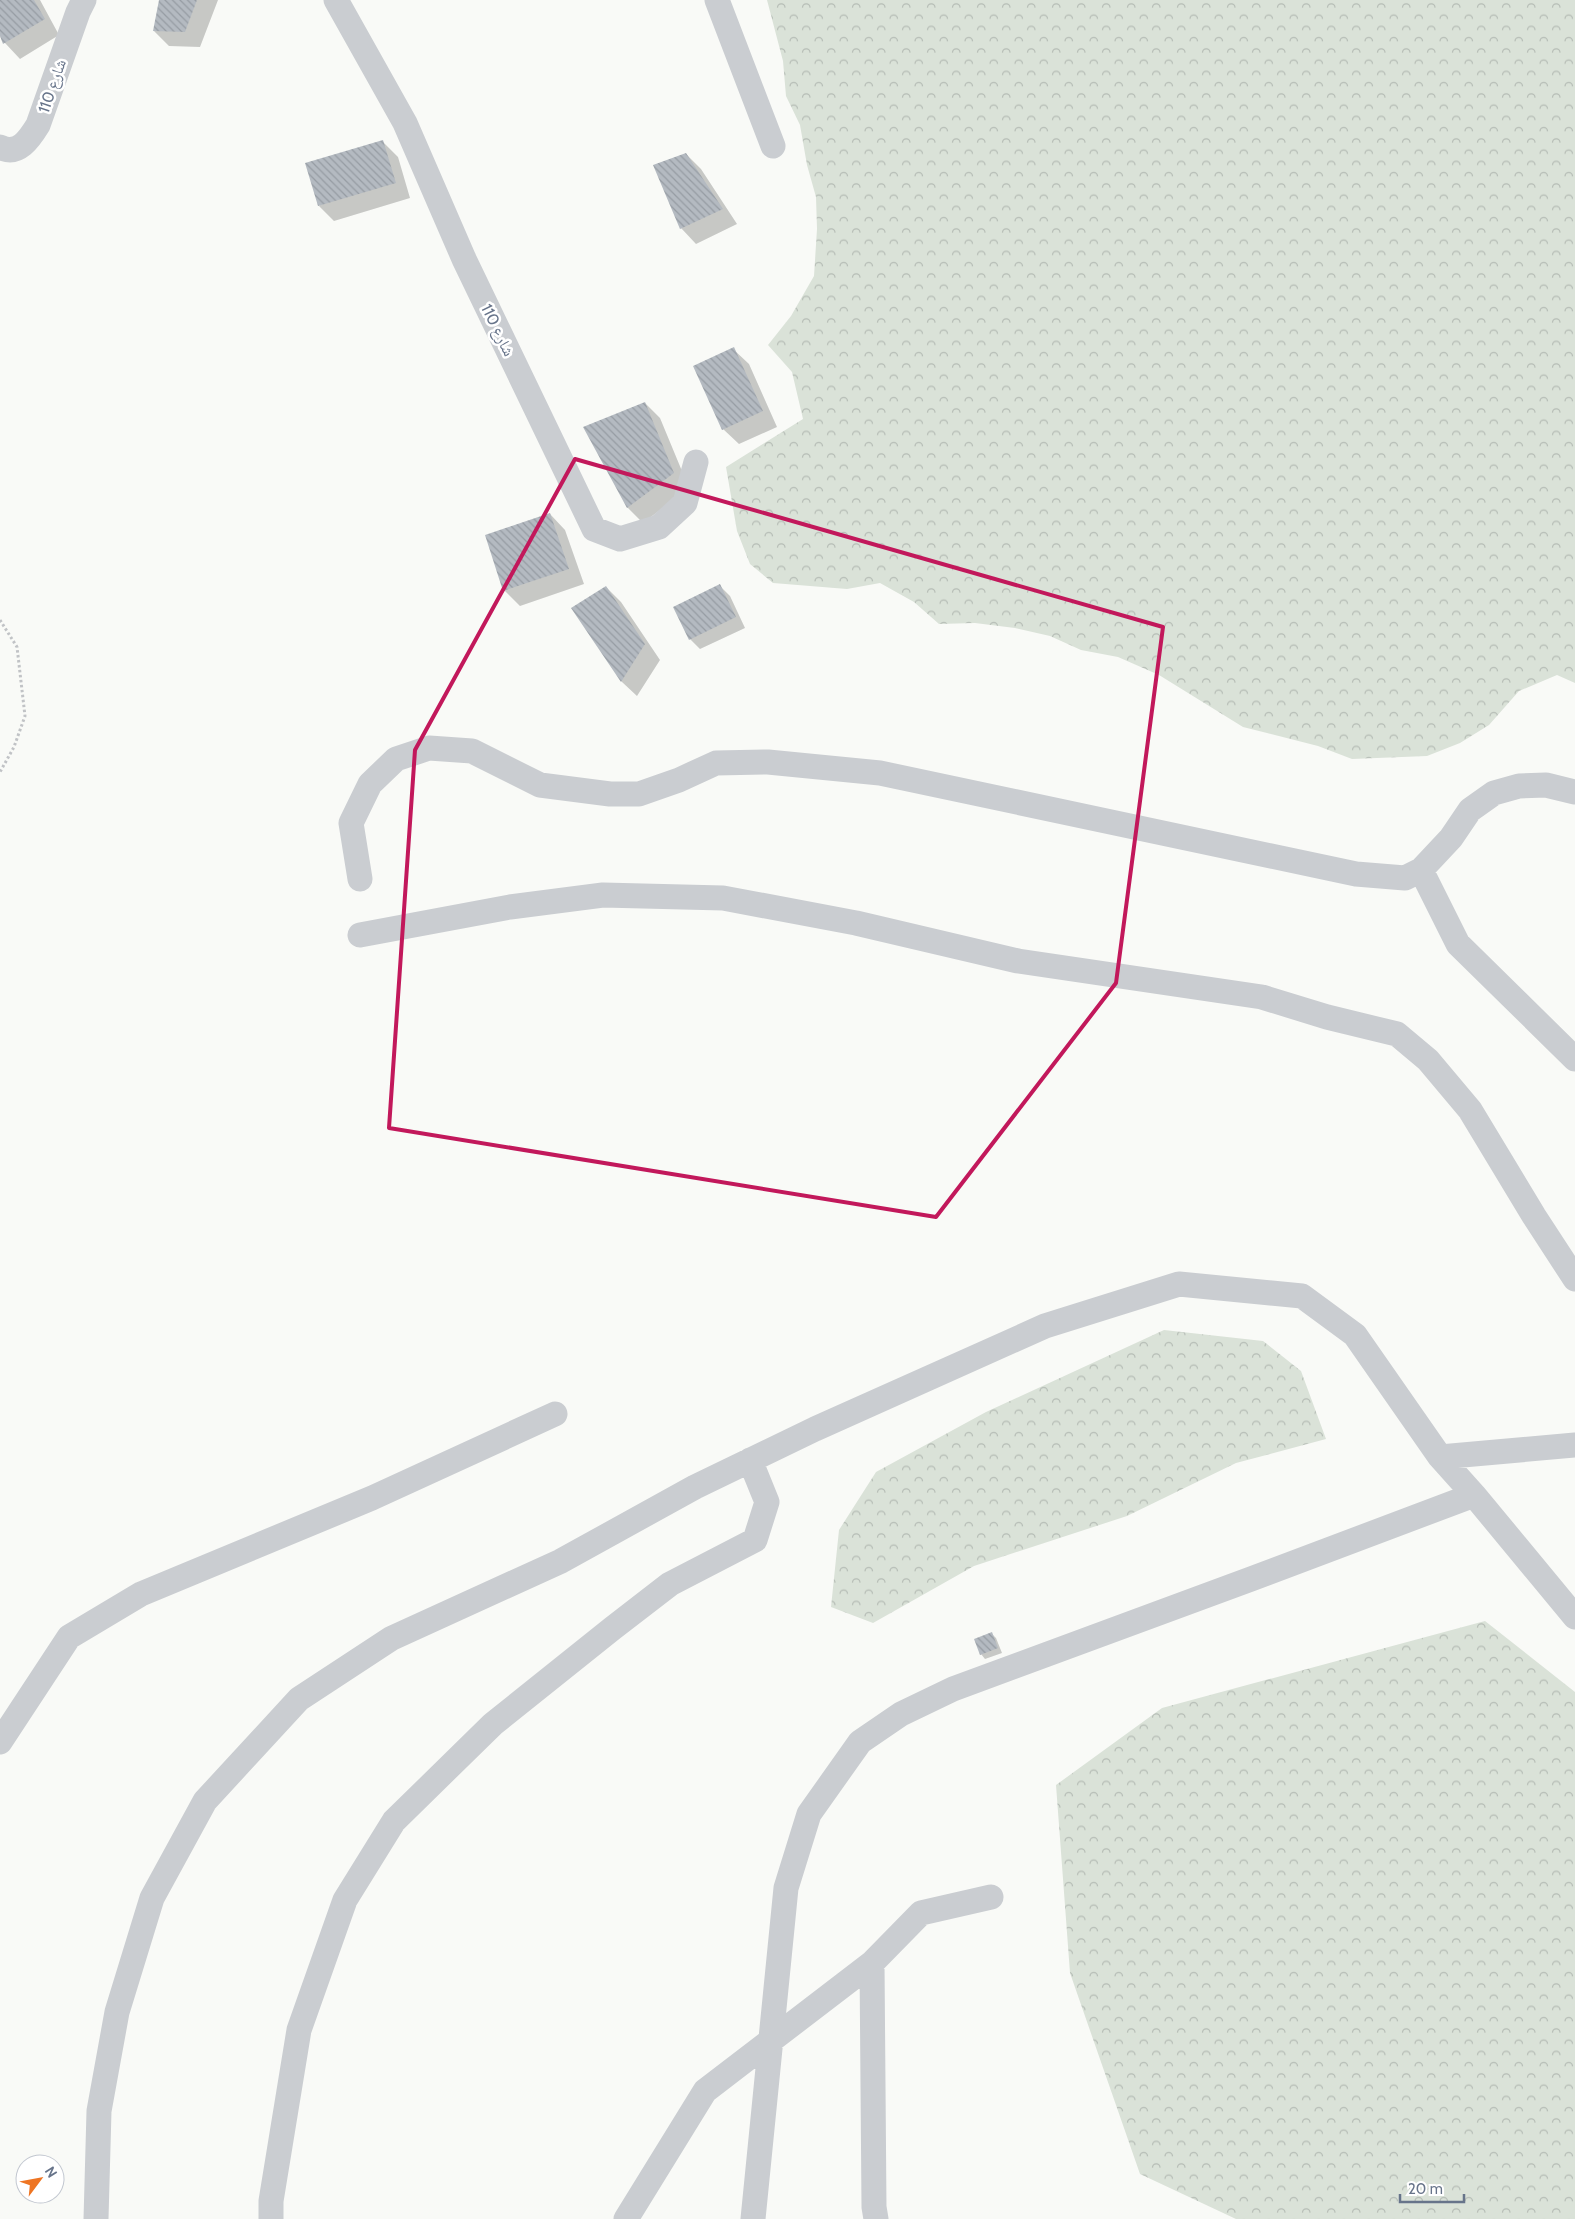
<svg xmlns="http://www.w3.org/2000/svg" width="1575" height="2219" viewBox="0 0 1575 2219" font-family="Cabin,'Noto Naskh Arabic',sans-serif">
<defs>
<pattern id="forest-crowns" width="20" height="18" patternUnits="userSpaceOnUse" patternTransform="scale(1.25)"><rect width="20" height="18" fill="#dae2d8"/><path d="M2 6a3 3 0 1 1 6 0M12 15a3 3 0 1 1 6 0" fill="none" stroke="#b5bcb5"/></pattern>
<pattern id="building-back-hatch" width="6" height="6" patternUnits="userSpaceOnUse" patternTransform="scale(1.25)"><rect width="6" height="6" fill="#b4bac1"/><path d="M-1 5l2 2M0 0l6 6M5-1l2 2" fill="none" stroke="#969ca3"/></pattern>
</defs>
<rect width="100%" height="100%" fill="#f9faf7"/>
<!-- forest -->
<path fill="url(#forest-crowns)" d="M767 0H1575V683L1557 675 1519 691 1489 725 1460 743 1427 756 1352 759 1318 746 1243 727 1159 675 1118 657 1081 650 1050 636 1015 628 975 623 939 624 914 602 880 583 847 589 773 583 750 564 737 531 726 467 803 419 792 372 768 345 791 316 814 276 817 229 816 197 807 165 800 125 786 96 783 61Z
M1164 1330 1263 1341 1301 1371 1326 1439 1236 1463 1127 1516 974 1566 873 1623 831 1607 839 1530 876 1472 986 1412Z
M1485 1621 1575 1692V2219H1236L1140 2174 1070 1973 1056 1785 1162 1708Z"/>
<!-- shadow -->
<path fill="#0003" d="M0 0H40L59 35 20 59 5 43 0 32Z
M160 0H218L200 47 169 46 154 31Z
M383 142 398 157 410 198 334 221 319 206Z
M686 154 701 169 737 224 696 244 681 228 655 165Z
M733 349 749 364 777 427 739 444 723 429Z
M645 403 660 418 689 488 643 523 628 508 585 427Z
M550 514 565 530 584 584 520 606 504 590Z
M720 586 730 596 745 628 700 649 690 639 675 608Z
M606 587 621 602 660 660 637 696 622 682 573 609Z
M991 1633 996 1638 1002 1653 985 1659 981 1654Z"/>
<!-- building -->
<path fill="url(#building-back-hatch)" d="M0 0H34L45 19 3 44 0 36Z
M159 0H197L185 32 153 31Z
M383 140 396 183 318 206 305 163Z
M686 153 723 209 680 229 653 165Z
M734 347 763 411 722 430 693 366Z
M645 402 674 473 627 508 583 427Z
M550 513 569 569 503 591 485 535Z
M720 584 736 617 689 640 673 607Z
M606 586 645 644 621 682 571 608Z
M992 1632 998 1648 980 1655 974 1639Z"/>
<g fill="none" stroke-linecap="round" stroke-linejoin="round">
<!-- path -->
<path stroke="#c1c3c6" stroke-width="3" stroke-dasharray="2.5 2.5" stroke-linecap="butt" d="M0 620 17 647 25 716 14 747 0 772"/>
<!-- minor -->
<path stroke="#cacdd1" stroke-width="25" d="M336 0 405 123 464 259 594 529 620 539 659 527 685 503 696 462
M717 0 773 146
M0 147C18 157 30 138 38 125L78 12 84 0
M1421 870 1458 944 1575 1059
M360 879 351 823 370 784 396 759 429 748 472 751 540 785 610 794H639L679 780 716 763 768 762 880 773 1356 874 1405 878 1421 870 1451 838 1470 810 1494 793 1519 786 1546 785 1575 792
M360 935 510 907 603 895 723 898 856 923 1018 961 1262 997 1327 1017 1397 1034 1428 1060 1470 1110 1534 1216 1575 1279
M1440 1457 1575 1445
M0 1742 69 1637 141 1594 372 1498 555 1414
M872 1963 921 1913 991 1897
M96 2219 99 2111 117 2012 152 1898 205 1801 299 1699 392 1638 561 1561 695 1487 815 1429 1045 1326 1179 1284 1302 1296 1355 1335 1440 1457 1474 1495
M271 2219V2201L299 2030 345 1900 394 1821 493 1724 613 1628 670 1584 755 1540 767 1502 750 1460
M626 2219 705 2091 872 1963 874 2207 876 2219
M753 2219 786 1888 809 1814 860 1742 901 1714 953 1689 1251 1579 1474 1495 1575 1617"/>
</g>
<!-- marked area -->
<path fill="none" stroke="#c2185b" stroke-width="4" stroke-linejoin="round" d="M575 459 1163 627 1116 983 936 1217 389 1128 415 750Z"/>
<g text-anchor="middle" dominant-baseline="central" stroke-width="5" stroke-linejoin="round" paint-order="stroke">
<!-- street labels -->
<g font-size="16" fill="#67748a" stroke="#fff">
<text transform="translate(52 86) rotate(-71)">شارع 110</text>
<text transform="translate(498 330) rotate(64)">شارع 110</text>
</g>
</g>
<!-- north arrow -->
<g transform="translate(40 2179) rotate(58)"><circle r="24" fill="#ffffff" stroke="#c2c7d0"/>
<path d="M0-4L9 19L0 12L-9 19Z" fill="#ee7523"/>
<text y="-8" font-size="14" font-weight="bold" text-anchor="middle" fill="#67748a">N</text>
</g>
<!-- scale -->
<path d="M1400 2194v8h64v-8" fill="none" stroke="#67748a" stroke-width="2.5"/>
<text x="1408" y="2194" font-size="15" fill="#67748a" stroke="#ffffff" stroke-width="4" paint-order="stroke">20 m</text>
</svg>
